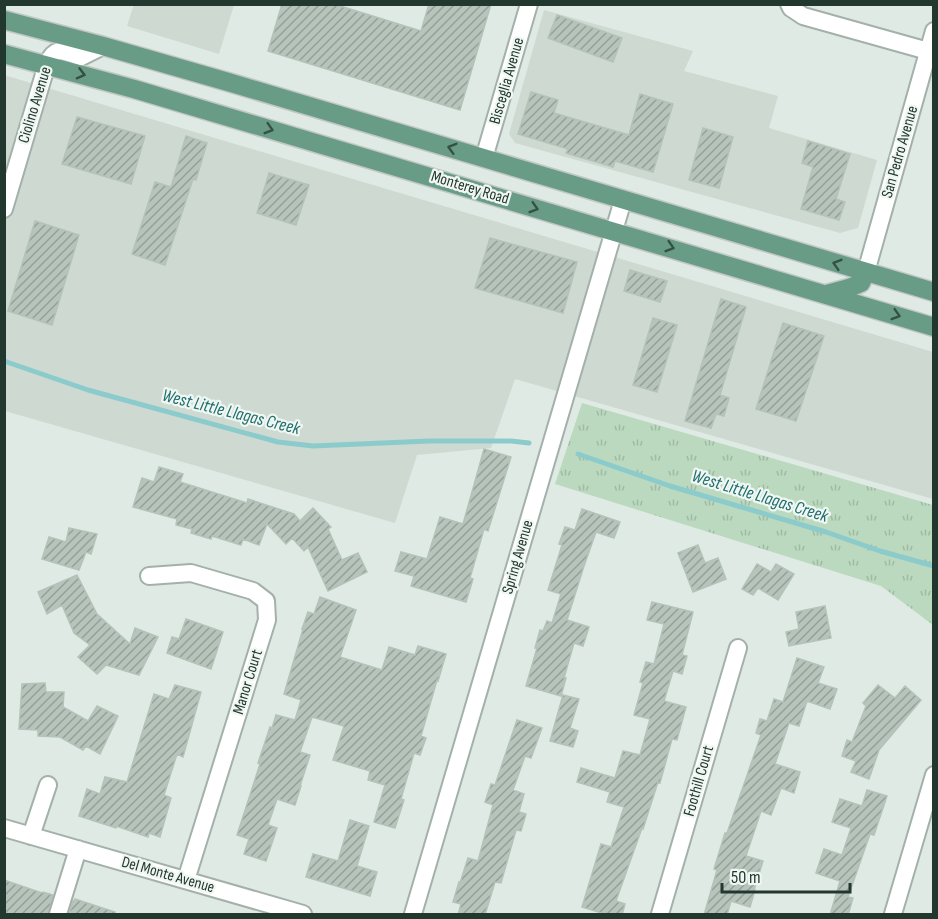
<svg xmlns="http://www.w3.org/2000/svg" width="938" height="919" viewBox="0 0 938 919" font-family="'Sofia Sans Condensed',sans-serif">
<defs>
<pattern id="park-tufts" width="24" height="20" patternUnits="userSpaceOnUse" patternTransform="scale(1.5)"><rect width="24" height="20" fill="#bad9be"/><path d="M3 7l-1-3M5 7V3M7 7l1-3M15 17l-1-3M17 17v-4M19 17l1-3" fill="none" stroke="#a0bba4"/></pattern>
<pattern id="building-hatch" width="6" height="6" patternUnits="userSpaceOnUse" patternTransform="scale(1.5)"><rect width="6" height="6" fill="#b6c4bc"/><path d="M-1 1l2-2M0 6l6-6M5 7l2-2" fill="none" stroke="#94a099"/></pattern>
</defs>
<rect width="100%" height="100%" fill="#e0eae4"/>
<!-- built -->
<path fill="#ced9d2" d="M134 4H234V5L219 54 127 26Z
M544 10 693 51 684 71 778 96 769 128 877 160 858 228 840 233 515 143 509 134Z
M4 75 933 352V499L515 379 491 448 417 455 395 523 5 411Z"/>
<!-- park -->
<path fill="url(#park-tufts)" d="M582 403 933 505V625L881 586 555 484Z"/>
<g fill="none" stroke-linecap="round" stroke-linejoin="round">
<!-- stream -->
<path stroke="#8ccbcb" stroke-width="5" d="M4 361 88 390 278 442 313 446 429 441H511L529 443
M578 454 670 486 826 532 880 551 934 566"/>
</g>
<!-- building -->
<path fill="url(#building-hatch)" stroke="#b3c3ba" stroke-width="1.5" d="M282 4H334L421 31 429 4H491L460 110 268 51Z
M557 15 622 38 613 62 548 38Z
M531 92 558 100 554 113 629 135 640 94 673 104 653 172 615 161 613 167 566 153 568 149 518 134Z
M77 117 145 136 131 184 62 164Z
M703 128 733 137 719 188 689 180Z
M186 136 207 143 196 180 193 179 165 265 132 254 155 182 171 187Z
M808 141 850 154 836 199 845 202 839 220 801 209 813 167 802 163Z
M269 173 309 185 296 225 257 213Z
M35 221 79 235 52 325 8 311Z
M490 238 577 262 563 313 475 288Z
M630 270 667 281 660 302 624 291Z
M721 299 746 307 720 395 729 398 724 416 716 414 711 428 685 421Z
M653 318 677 325 657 392 633 385Z
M783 323 824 336 796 421 756 409Z
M484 449 511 457 488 531 484 529 470 578 473 579 466 602 411 586 414 576 395 571 401 552 427 559 440 517 463 524Z
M159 467 183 474 180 482 247 503 248 499 294 514 300 521 313 508 331 527 328 529 342 560 358 553 367 572 328 591 308 547 304 551 292 538 286 544 267 524 259 545 243 539 241 545 212 536 211 539 191 533 192 529 176 525 177 519 133 507 142 478 154 482Z
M582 509 620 522 614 538 596 532 584 566 567 620 589 627 583 646 574 643 564 678H566L561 696 526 686 537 648H535L540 630 543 631 547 621 552 623 561 594 548 590 562 545 559 544 565 527 575 530Z
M69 528 97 534 91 554 86 552 79 570 42 559 49 537 66 542Z
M698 545 705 563 718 558 726 579 693 592 678 553Z
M757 564 771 572 776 564 794 574 778 600 758 588 753 595 742 589Z
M77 575 97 614 130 644 135 628 158 637 139 675 106 665 97 674 78 657 90 645 74 633 62 605 47 614 38 592Z
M320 597 356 610 340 657 382 670 389 647 415 655 418 646 446 654 438 681 437 680 421 736 426 738 420 755 414 753 401 799 404 800 395 828 374 822 385 785 368 780 370 771 333 760 344 726 312 717 300 752 310 755 300 786H301L295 805 277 799 268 825 277 828 266 861 244 854 249 839 237 835 260 764 258 763 270 727 272 728 276 715 295 720 301 700 284 694 303 629H302L308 612 314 614Z
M652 602 693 612 682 655 687 656 682 674 673 671 664 701 686 707 677 740 672 739 660 783 658 782 643 829 642 828 616 901 625 904 622 915H608L582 907 601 844 611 847 624 807 607 802 610 792 577 782 581 768 615 778 623 751 640 755 650 719 634 715 643 683 640 682 646 662 654 664 664 624 647 620Z
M825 606 831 638 789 646 786 632 799 629 796 612Z
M186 619 223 632 211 669 167 653 172 637 179 639Z
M797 658 824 667 818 683 837 689 830 709 807 701 799 726 789 723 775 764 800 772 794 793 781 788 771 815 761 811 746 856 763 861 754 890H755L750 907 731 901 727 915H704L717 870 714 869 725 833H727L761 735 756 733 760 719 767 721 774 699 783 702Z
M45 683 46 692H64L63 707 88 721 97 706 118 716 100 754 86 746 83 750 60 737 38 736V730L19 729 22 684Z
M175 685 201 692 183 757 177 754 164 795 171 798 160 837 149 833 148 837 116 826V828L79 816 87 789 100 794 105 777 127 782 154 694 169 699Z
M878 685 895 698 905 686 921 700 879 750 869 779 851 772 856 761 842 756 847 740 852 742 866 706 863 703Z
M563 695 579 699 570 728 578 731 573 747 550 741Z
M517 720 542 728 531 758 525 756 513 790 524 794 519 812 526 814 521 831 516 830 501 883 495 882 485 915H458L461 904 453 902 459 882 460 883 468 858 478 861 493 805 485 802 491 784 495 785Z
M867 790 887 796 874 835 870 834 848 897 853 898 848 915H830L840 881 816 873 824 849 842 855 851 828 832 822 840 799 862 806Z
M350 820 369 826 357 866 377 872 370 896 306 877 313 854 338 861Z
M4 880 42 893 43 892 53 895 48 915H4Z
M75 899 115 912V915H69L73 901H74Z"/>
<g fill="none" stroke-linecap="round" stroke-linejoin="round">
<!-- minor casing -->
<g stroke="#a3b1aa" stroke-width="20">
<path id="minor" d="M789 4 791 8 803 16 928 51
M484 158 529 4
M4 209 47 64C56 44 64 52 81 57L103 46
M866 272 934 31
M149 576 191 573 253 591 266 601 267 620 186 880
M4 828 303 914
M31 836 48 785
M58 914 78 849
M413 914 623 200
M660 914 738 648
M893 914 934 775"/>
</g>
<!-- major casing -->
<g stroke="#c1c7c5" stroke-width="21">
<path id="major" d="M4 20 103 46 228 82 934 292
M4 54 134 89 934 327
M827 294 849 288 861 283 866 272"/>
</g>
<!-- minor -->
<use href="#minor" stroke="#fff" stroke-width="16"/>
<!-- major -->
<use href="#major" stroke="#689c86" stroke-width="18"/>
</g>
<!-- one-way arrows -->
<defs><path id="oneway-chevron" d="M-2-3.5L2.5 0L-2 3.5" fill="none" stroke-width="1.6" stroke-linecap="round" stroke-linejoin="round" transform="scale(1.5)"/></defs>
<g stroke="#345145">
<use href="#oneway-chevron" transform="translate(81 74) rotate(15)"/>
<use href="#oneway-chevron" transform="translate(269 129) rotate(17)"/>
<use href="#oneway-chevron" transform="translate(452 148) rotate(-164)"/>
<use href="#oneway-chevron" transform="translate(534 208) rotate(17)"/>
<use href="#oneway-chevron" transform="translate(670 247) rotate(17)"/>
<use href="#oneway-chevron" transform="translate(837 264) rotate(-163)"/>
<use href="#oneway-chevron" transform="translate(896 315) rotate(17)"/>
</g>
<g text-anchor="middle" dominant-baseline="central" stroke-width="4.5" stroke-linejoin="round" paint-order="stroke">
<!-- street labels -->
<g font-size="16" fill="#22382f" stroke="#f0f7f2">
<text transform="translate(507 81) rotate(-74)">Bisceglia Avenue</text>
<text transform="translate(35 105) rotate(-73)">Ciolino Avenue</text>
<text transform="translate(900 152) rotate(-74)">San Pedro Avenue</text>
<text transform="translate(470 188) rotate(17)">Monterey Road</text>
<text transform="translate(518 557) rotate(-74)">Spring Avenue</text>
<text transform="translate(248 682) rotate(-73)">Manor Court</text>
<text transform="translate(699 781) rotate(-74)">Foothill Court</text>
<text transform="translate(168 875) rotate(16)">Del Monte Avenue</text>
</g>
<!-- water labels -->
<g font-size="18" font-style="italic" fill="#216f6f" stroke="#f0f7f2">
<text transform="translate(231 412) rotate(14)">West Little Llagas Creek</text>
<text transform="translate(760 496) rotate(17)">West Little Llagas Creek</text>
</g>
</g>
<!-- border -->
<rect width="938" height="919" fill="none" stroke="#22382f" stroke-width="12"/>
<!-- scale -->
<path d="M722 883v9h128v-9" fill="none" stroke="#22382f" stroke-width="3"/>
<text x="731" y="883" font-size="18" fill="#22382f" stroke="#f0f7f2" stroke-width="4.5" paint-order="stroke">50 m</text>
</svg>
